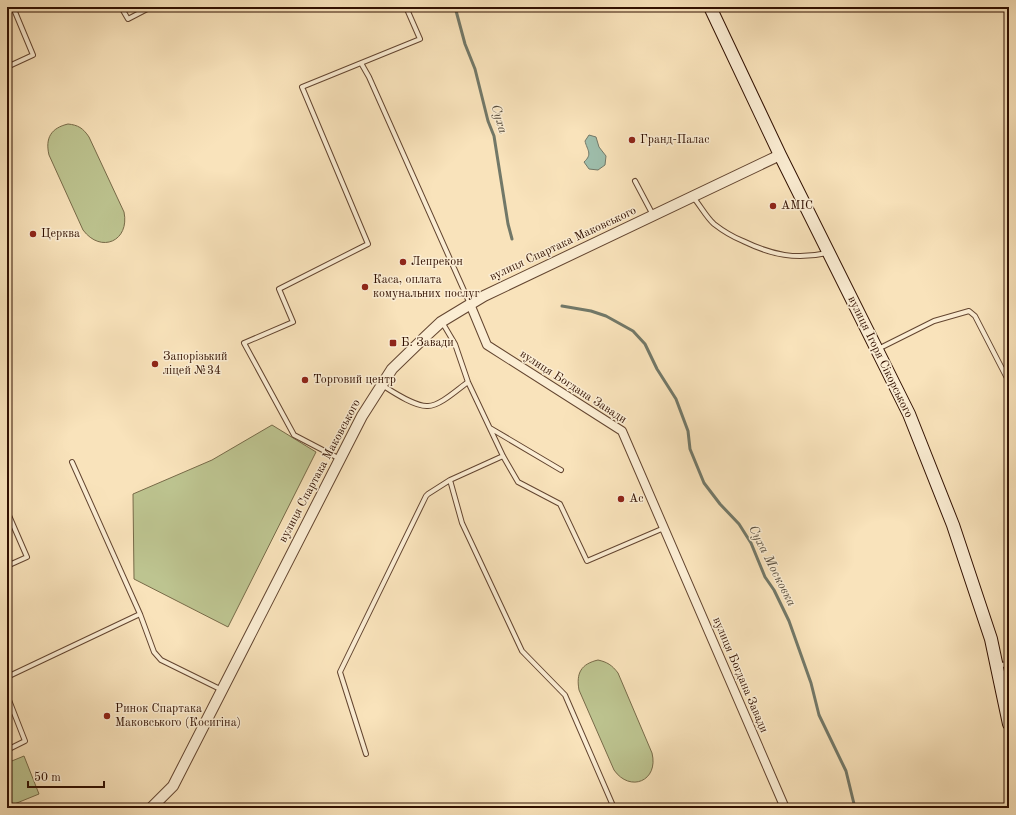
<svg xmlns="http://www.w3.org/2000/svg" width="1016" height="815" viewBox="0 0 1016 815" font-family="'Old Standard TT',serif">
<rect width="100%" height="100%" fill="#f9e3bb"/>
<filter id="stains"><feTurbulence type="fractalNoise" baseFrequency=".005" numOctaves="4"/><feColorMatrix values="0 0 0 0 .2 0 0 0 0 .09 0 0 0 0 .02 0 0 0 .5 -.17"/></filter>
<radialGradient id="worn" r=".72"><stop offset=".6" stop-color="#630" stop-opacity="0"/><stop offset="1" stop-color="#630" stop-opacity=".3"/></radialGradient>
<!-- green -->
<path fill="#bdc490" stroke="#776a48" d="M68 124C78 125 83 128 89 137L124 212C130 241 101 254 83 230L49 155C45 138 51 128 68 124Z
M272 425 316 452 228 627 134 579 133 494 212 460Z
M598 660C607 662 612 665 618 673L652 753C659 781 630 793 614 770L579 690C576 673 581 664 598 660Z
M24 756 39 794 7 807V763Z"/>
<!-- water -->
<path fill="#9ebeac" stroke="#727868" d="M589 135 596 137 599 147 606 156 605 165 598 170 589 169 584 162C593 154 587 150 585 141Z"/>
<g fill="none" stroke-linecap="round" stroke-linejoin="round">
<!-- stream -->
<path stroke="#727868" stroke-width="3" d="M455 7 465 44 475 69 488 121 494 136 508 224 512 239
M562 306 591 311 606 316 633 331 645 344 657 369 676 399 688 431 690 449 704 483 720 504 739 524 751 543 765 577 774 590 789 621 811 683 819 715 846 771 855 808"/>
<!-- service casing -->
<g stroke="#634530" stroke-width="6">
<path id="service" d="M121 7 128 19 151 7
M361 63 369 77 470 304
M7 67 33 55 13 7
M635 181 653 215
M693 197C700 205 706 217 714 224 723 231 733 237 743 241 772 255 796 260 827 253
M442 322 455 344 468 382 503 456 518 482 560 504 587 561 664 528
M878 349 934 321 969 311 975 316 1009 382
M382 385C393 392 415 407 428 406 440 406 458 389 468 382
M490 428 561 470
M503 456 450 480 462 523 522 651 565 695 614 808
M340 459 294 435 244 343 293 322 279 289 368 244 302 87 420 39 406 7
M72 462 140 614
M7 511 27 557 7 566
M999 666 1009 663
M7 677 140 614 154 652 161 660 222 690
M7 695 25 741 7 750
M366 754 340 672 426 496 428 494 450 480"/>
</g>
<!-- minor casing -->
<g stroke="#634530" stroke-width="10">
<path id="minor" d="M470 304 487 345 622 431 785 808"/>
</g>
<!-- tertiary casing -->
<g stroke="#634530" stroke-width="12">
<path id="tertiary" d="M151 808 173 786 362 416 392 369 426 336 441 322 484 296 780 155"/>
</g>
<!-- secondary casing -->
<g stroke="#311001" stroke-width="14">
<path id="secondary" d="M710 7 780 155 909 414 953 525 991 639 1009 724"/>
</g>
<!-- service -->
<use href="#service" stroke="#fbedd3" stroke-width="4"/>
<!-- minor -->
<use href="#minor" stroke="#fbedd3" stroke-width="8"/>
<!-- tertiary -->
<use href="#tertiary" stroke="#fbedd3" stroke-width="10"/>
<!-- secondary -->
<use href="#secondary" stroke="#fbedd3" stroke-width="12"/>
</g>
<!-- markers -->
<g fill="#8f2418" stroke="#fbedd3" stroke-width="1.5">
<circle cx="632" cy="140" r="4"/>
<circle cx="773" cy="206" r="4"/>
<circle cx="33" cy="234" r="4"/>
<circle cx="403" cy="262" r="4"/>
<circle cx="365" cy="287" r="4"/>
<rect x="389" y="339" width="8" height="8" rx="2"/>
<circle cx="155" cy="364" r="4"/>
<circle cx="305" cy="380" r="4"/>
<circle cx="621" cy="499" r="4"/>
<circle cx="107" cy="716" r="4"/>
</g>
<g text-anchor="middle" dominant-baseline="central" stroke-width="3" stroke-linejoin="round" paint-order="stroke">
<!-- poi labels -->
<g font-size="12" fill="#311001" stroke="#fbedd3" text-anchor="start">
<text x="640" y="140">Гранд-Палас</text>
<text x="781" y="206">AMIC</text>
<text x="41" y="234">Церква</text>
<text x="411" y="262">Лепрекон</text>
<text x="373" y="280">Каса, оплата<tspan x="373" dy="14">комунальних послуг</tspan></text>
<text x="401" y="343">Б. Завади</text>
<text x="163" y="357">Запорізький<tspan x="163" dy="14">ліцей №34</tspan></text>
<text x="313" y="380">Торговий центр</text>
<text x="629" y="499">Ас</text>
<text x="115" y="709">Ринок Спартака<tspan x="115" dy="14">Маковського (Косигіна)</tspan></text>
</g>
<!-- street labels -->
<g font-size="12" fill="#311001" stroke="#fbedd3">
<text transform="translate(563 244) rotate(-25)">вулиця Спартака Маковського</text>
<text transform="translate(880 357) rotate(64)">вулиця Ігоря Сікорського</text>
<text transform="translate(573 387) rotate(33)">вулиця Богдана Завади</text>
<text transform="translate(320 471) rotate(-62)">вулиця Спартака Маковського</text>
<text transform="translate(740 675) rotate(67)">вулиця Богдана Завади</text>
</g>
<!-- water labels -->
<g font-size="13" font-style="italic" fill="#574d3d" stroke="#fbedd3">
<text transform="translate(499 119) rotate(74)">Суха</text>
<text transform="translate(772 566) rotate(63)">Суха Московка</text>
</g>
</g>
<!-- margin -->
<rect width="1016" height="815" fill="none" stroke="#f9e3bb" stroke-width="24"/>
<rect x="8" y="8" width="1000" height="799" fill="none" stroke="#311001" stroke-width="2"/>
<rect x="12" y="12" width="992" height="791" fill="none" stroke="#311001"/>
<!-- scale -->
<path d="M28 781v6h76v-6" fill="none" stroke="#311001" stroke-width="2"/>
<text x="34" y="781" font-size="12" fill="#311001" stroke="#fbedd3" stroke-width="3" paint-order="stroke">50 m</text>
<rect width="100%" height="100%" filter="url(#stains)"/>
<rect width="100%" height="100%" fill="url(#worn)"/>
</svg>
